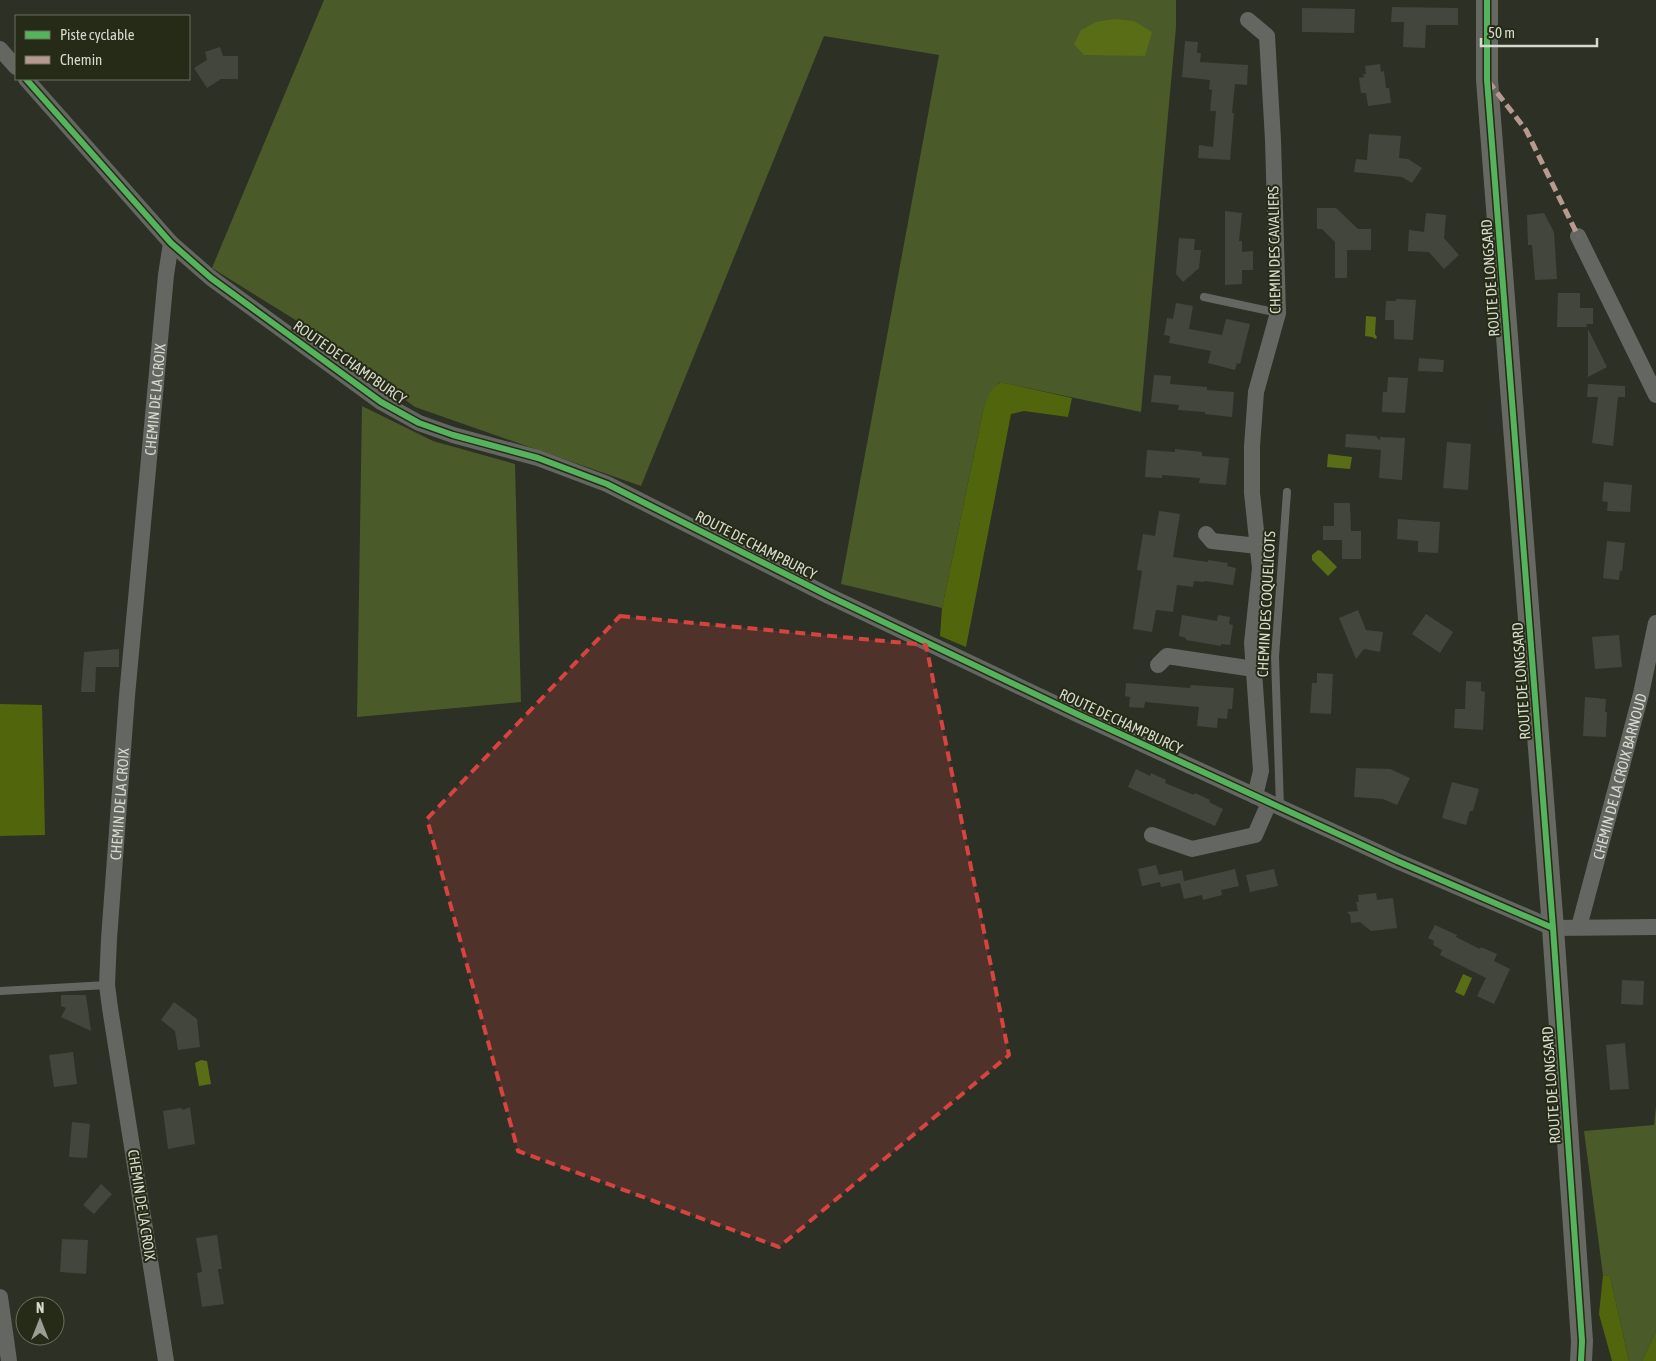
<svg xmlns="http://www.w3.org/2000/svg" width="1656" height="1361" viewBox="0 0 1656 1361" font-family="'Asap Condensed',sans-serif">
<rect width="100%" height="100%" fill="#2d3025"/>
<!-- green -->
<path fill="#4b5a29" d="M324 0H1176V27L1141 412 999 382 983 411 942 608 841 584 939 55 824 36 641 486 415 407 302 324 212 268Z
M362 406 433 441 515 464 521 702 357 717Z
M1656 1106V1331L1642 1361H1629L1610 1276 1603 1275 1584 1131 1654 1125Z"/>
<!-- forest -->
<path fill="#51650d" d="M1000 382 1072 398 1068 417 1024 411 1011 414 966 647 940 636 942 608 983 411 990 392Z
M0 704 42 705 45 835 0 836Z
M1603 1275 1610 1276 1629 1361H1612L1599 1314Z
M1656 1331V1361H1642Z"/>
<!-- water -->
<path fill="#586d16" d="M1114 19 1134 21 1152 32 1145 56 1084 55 1074 44 1081 30 1096 22Z
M1366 316 1376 317 1375 334 1377 337 1376 339 1372 337 1365 336Z
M1328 454 1352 457 1350 469 1327 467Z
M1318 550 1321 551 1337 567 1328 576 1312 560V555Z
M1463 974 1472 978 1464 996 1455 992Z
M201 1060 207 1061 211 1084 199 1086 195 1063Z"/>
<!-- building -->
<path fill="#43463c" d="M1392 7 1458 8V25H1426L1425 48 1403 47 1404 22H1391Z
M1302 8 1355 9 1354 33 1302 32Z
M1185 41 1198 42 1197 53H1201L1200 62 1248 65 1247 85 1235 84 1232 113H1234L1230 160 1198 158 1199 145 1213 147 1216 111H1210L1212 90 1209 89 1210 80 1182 77Z
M220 47 223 56H238V79H221L207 88 194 68 207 60 205 52Z
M1380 64 1381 72 1384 71 1386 88H1389L1391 103 1368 106 1366 93H1361L1359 78 1364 77 1363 74H1366L1365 66Z
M1369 134 1401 136 1399 158 1408 159 1422 168 1412 183 1402 177 1354 172 1356 159 1367 160Z
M1317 208H1336L1358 229H1371V250H1347V278H1335V242L1322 229H1317Z
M1225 211 1242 213 1239 241H1242V252L1253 251V270H1242V284L1225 285Z
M1426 213 1446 215 1444 238 1459 255 1444 269 1429 252 1408 251 1409 230 1424 232Z
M1544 213 1554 232 1557 279 1535 280 1532 245H1528L1527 215Z
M1179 238 1195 239 1194 250H1201L1199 268 1183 282 1176 274Z
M1558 293H1580V308H1593V324H1586L1587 327H1557Z
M1396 299 1416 300 1413 340 1394 339V320H1385L1386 301H1396Z
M1176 303 1193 306 1189 329 1222 335 1226 319 1250 324 1240 364 1237 363 1235 370 1208 363 1211 351 1169 343 1170 336 1164 335 1167 318 1173 319Z
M1588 329 1607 367 1588 377Z
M1419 358 1444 360 1443 372 1418 371Z
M1154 375 1171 376 1170 384 1207 387V390L1234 392 1232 417 1205 414V412L1178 410 1179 405 1151 402Z
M1388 377 1408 378 1405 413 1382 412 1383 392H1387Z
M1588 384 1625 386V397H1618L1613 446 1592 443 1598 397H1587Z
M1346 434 1376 436 1380 441V437L1405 438 1402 480 1379 478 1381 450 1345 447Z
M1447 442 1471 444 1468 490 1443 488Z
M1175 449 1202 452V456L1229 458 1226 485 1199 483 1200 478 1162 475V478L1145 477 1147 450 1175 452Z
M1604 482 1632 485 1630 512 1607 511 1608 502 1602 501Z
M1334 503H1350L1351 531H1361V559H1342V540H1323V526H1334Z
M1159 511 1180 514 1173 557 1208 562V560L1228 563 1227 566 1236 568 1233 585 1205 581 1204 582 1194 581 1193 587 1177 585 1173 612 1156 610 1152 632 1133 629 1142 571 1137 570 1143 534 1155 536Z
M1398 519 1440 522 1438 553 1418 552V541L1397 539Z
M1607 541 1625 543 1622 571H1620L1619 580 1603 578Z
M1358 610 1366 630 1383 632 1380 652 1364 649 1356 659 1339 618Z
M1426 614 1453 632 1440 653 1412 634Z
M1182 615 1217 621 1218 615 1230 617 1229 624 1233 625 1230 645 1221 644V646L1204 643 1186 640V638L1179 636Z
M1619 635 1622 667 1595 669 1592 637Z
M119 649V667H96L95 692H81L84 652Z
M1317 673 1333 674 1331 714 1310 713 1312 683H1317Z
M1466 681 1481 682V691L1485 692 1483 730 1454 728 1455 709H1465Z
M1126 683 1190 688 1191 685 1234 688 1232 709H1228L1227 719 1218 718 1217 728 1197 726 1199 707 1145 702 1144 708 1129 707 1130 697 1125 696Z
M1585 697 1606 699 1605 712H1607L1606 737 1583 736Z
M1356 768 1390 769 1410 778 1397 805 1383 799 1354 797Z
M1136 769 1150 776 1151 773 1166 780 1165 783 1194 795 1195 793 1210 800 1209 802 1223 809 1215 826 1128 787Z
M1452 782 1479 789 1473 811H1470L1466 825 1442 818Z
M1156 865 1159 875 1182 870 1184 881 1235 869 1239 886 1221 890 1222 895 1203 900 1202 895 1184 899 1180 883 1161 887 1160 882 1142 886 1138 869Z
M1274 869 1278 886 1250 892 1246 875Z
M1376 893 1377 900 1393 898 1397 928 1371 931 1360 922 1351 923 1350 915 1347 912 1358 911 1356 902H1359L1358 895Z
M1435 925 1457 935 1456 937 1480 949 1481 947 1497 954 1494 961 1510 969 1494 1004 1477 996 1486 978 1440 955 1442 950 1433 945 1434 941 1428 938Z
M1622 980 1644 981 1643 1005 1621 1004Z
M61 995H86L91 1031 61 1017 66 1008 61 1006Z
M174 1002 197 1019 200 1047 178 1050 175 1031 161 1020Z
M1625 1043 1629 1089 1610 1090 1606 1045Z
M73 1052 77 1084 54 1087 49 1055Z
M190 1107 195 1144 168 1149 163 1111 181 1108 183 1110Z
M72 1122 90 1124 87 1158 69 1157Z
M101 1184 112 1194 94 1214 83 1205Z
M217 1235 222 1269H218L224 1304 202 1307 197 1273 202 1272 196 1238Z
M62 1239 88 1240 86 1274 60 1272Z"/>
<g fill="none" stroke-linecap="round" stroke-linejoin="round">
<!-- lane -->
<path stroke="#646661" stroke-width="8" d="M1204 297 1278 313
M1280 807 1275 657 1287 492
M0 991 107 985"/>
<!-- street -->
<g stroke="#646661" stroke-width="16">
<path d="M1248 20 1267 36 1273 140 1278 313 1256 392 1252 446V493L1260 568 1252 643 1261 771 1255 796"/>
<path d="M0 49 16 67"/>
<path d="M26 79 171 243 211 278 381 402 419 423 453 435 538 458 607 484 829 596 1079 715 1397 861 1553 928 1656 927"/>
<path d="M1578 236 1656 395"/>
<path d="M1206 534 1212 541 1258 546"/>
<path d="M1158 665 1167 656 1254 669"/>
<path d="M1152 835 1192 849 1255 835 1269 803"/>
<path id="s1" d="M1579 927 1641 694 1656 623"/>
<path d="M0 1297 9 1361"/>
<path id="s2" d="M166 1361 110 1008 107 985 109 939 127 696 166 275 171 243"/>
</g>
<!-- secondary -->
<path stroke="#666861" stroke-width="22" d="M1487 0V80L1553 928 1582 1341 1581 1361"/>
<!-- quiet -->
<path stroke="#b69a8f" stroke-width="5" stroke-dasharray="10 5" stroke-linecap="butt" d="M1488 81 1526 130 1578 236"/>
<!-- cycleway casing -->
<g stroke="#252b16" stroke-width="9">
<path id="cycleway" d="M1487 0V80L1553 928 1582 1341 1581 1361
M26 79 171 243 211 278 381 402 419 423 453 435 538 458 607 484 829 596 1079 715 1397 861 1553 928"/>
</g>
<!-- cycleway -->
<use href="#cycleway" stroke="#56b35d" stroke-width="6"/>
</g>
<!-- marked area -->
<path fill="#d64341" fill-opacity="0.2" stroke="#d64341" stroke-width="4" stroke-dasharray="10 6" stroke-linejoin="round" d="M620 616 926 645 1009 1055 779 1247 518 1151 427 819Z"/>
<g text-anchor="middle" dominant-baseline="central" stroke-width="4" stroke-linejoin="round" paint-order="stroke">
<!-- street labels -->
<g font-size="15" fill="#d5dacd" stroke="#252b16">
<text transform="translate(1274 250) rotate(-91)">CHEMIN DES CAVALIERS</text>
<text transform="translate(1490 278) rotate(-94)">ROUTE DE LONGSARD</text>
<text transform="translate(350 362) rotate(35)">ROUTE DE CHAMPBURCY</text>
<text stroke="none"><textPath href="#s2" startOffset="968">CHEMIN DE LA CROIX</textPath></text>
<text transform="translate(756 545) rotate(27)">ROUTE DE CHAMPBURCY</text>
<text transform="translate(1266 604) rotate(-87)">CHEMIN DES COQUELICOTS</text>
<text transform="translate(1521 681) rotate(-94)">ROUTE DE LONGSARD</text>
<text transform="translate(1121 721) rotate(25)">ROUTE DE CHAMPBURCY</text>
<text stroke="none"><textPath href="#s1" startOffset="156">CHEMIN DE LA CROIX BARNOUD</textPath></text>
<text stroke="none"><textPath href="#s2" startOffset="562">CHEMIN DE LA CROIX</textPath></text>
<text transform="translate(1551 1085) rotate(-94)">ROUTE DE LONGSARD</text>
<text transform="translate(142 1205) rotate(81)">CHEMIN DE LA CROIX</text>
</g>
</g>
<!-- legend -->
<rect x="15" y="15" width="175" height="65" fill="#252b16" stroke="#6b715f"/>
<rect x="25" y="31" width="25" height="8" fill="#56b35d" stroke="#6b715f"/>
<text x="60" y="40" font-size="15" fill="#d5dacd">Piste cyclable</text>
<rect x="25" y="56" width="25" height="8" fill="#b69a8f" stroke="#6b715f"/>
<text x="60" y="65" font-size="15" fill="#d5dacd">Chemin</text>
<!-- north arrow -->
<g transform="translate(40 1321)"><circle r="24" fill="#252b16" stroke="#6b715f"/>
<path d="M0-4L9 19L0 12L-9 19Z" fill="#9a9e92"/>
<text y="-8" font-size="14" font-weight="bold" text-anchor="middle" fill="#d5dacd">N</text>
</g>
<!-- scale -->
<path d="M1481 38v8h116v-8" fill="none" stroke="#d5dacd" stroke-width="2.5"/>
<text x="1488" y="38" font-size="15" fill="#d5dacd" stroke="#252b16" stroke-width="4" paint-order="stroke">50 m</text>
</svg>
